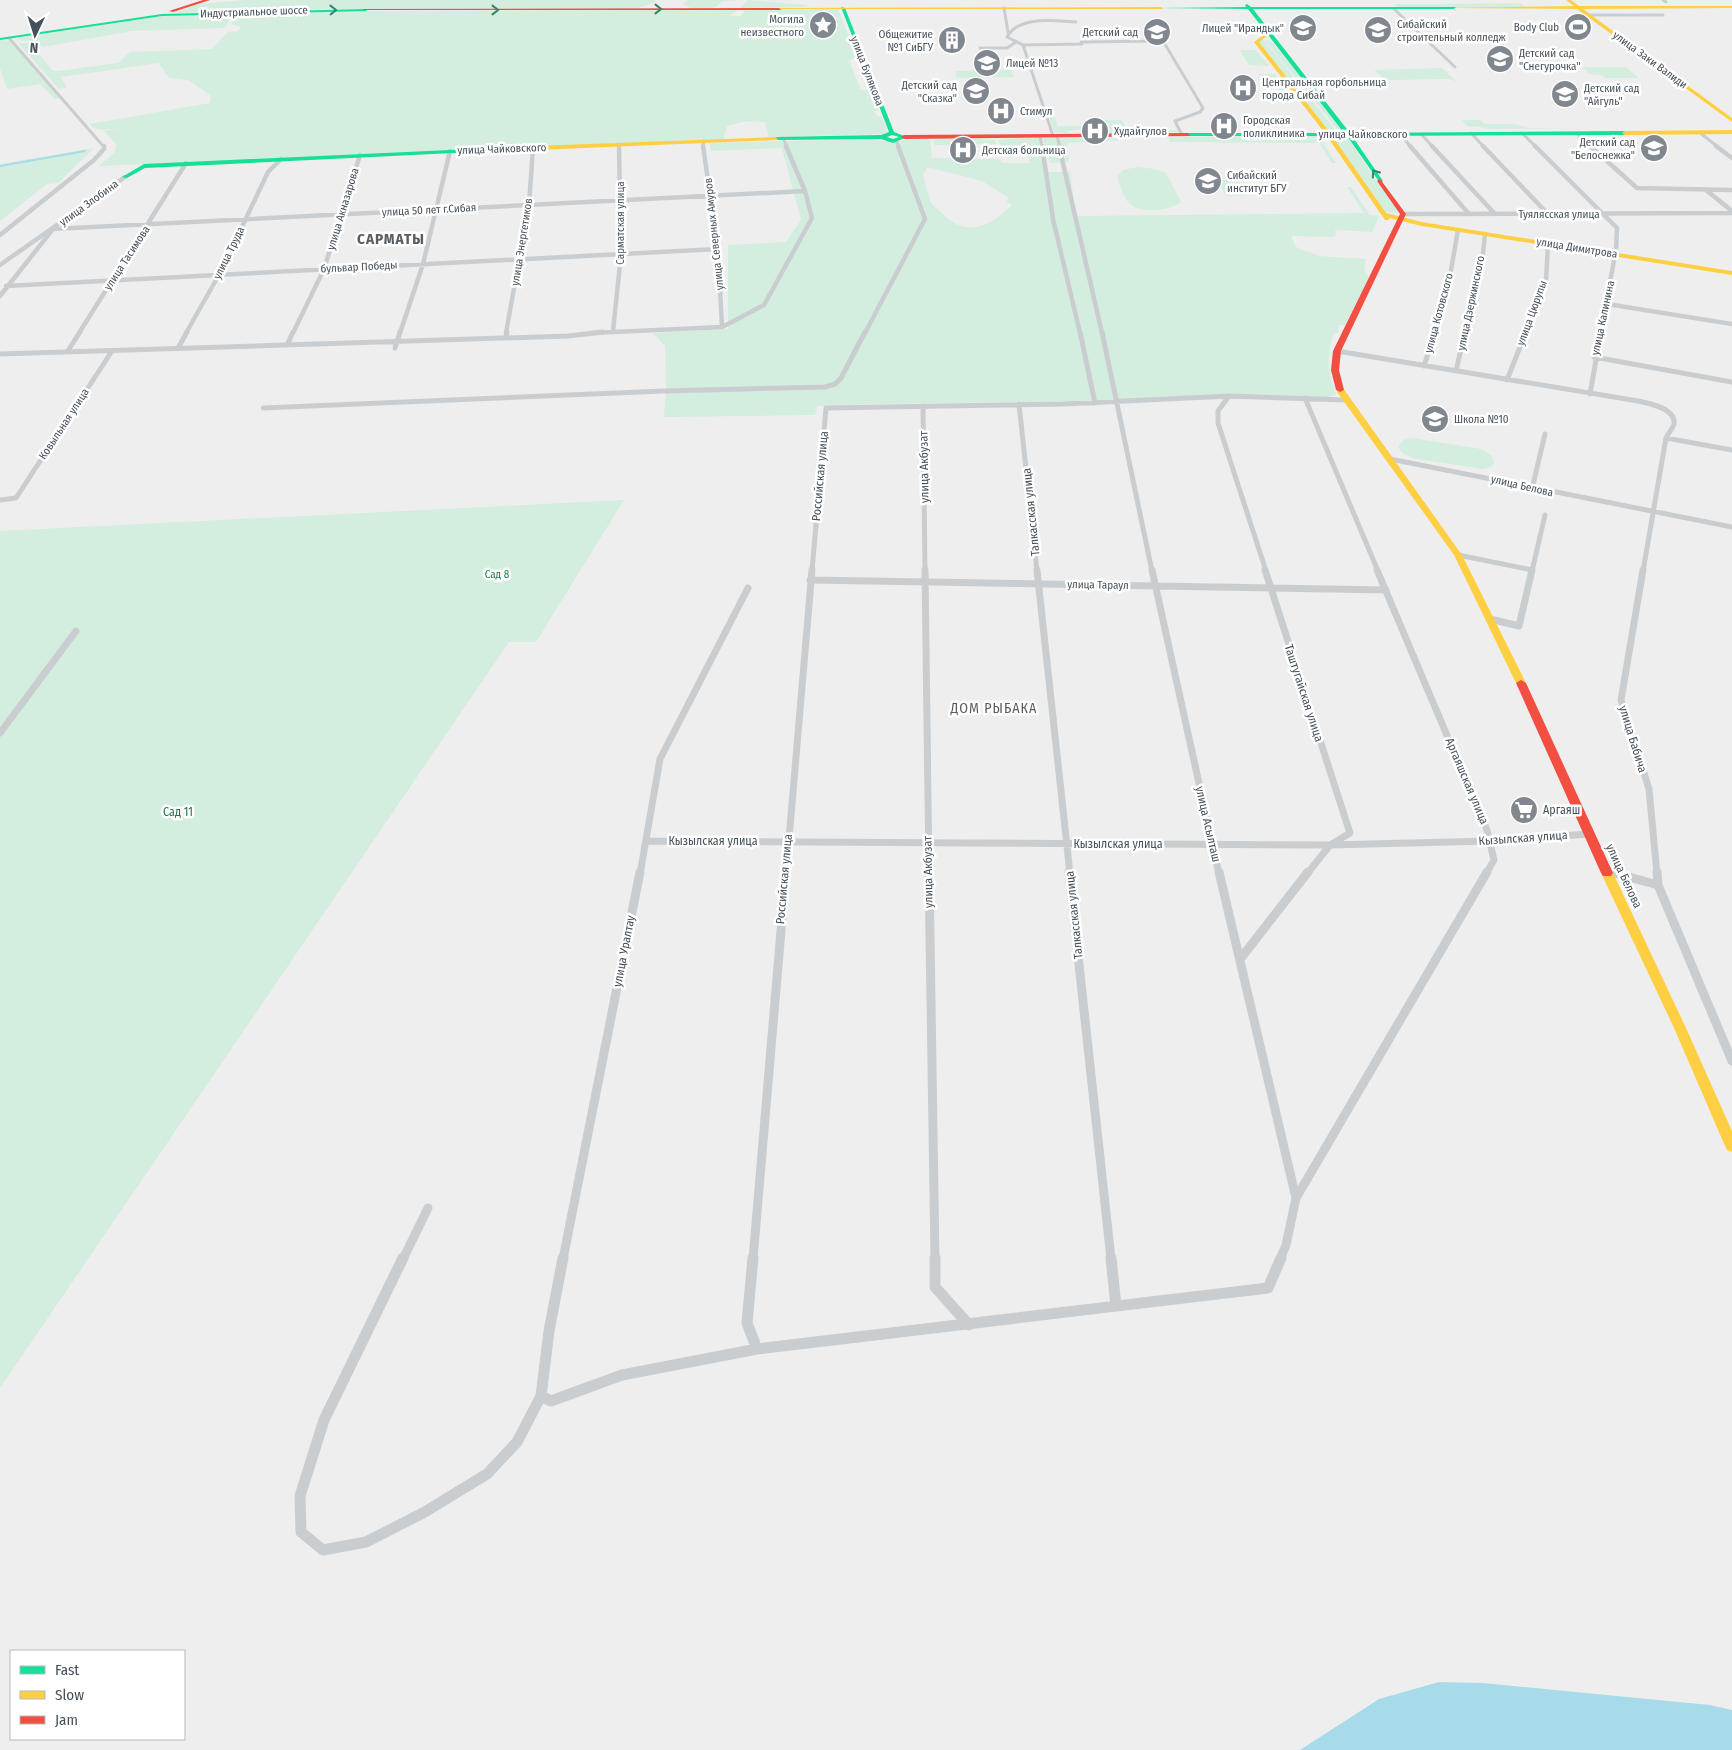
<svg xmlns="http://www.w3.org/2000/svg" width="1732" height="1750" viewBox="0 0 1732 1750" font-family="'Fira Sans Condensed',sans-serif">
<rect width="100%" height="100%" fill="#efeeee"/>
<!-- green -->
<path fill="#d3edde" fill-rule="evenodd" d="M245 0H655V2L636 9H348L177 13 197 4Z
M688 0H740L723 1 716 7 708 8 693 9 682 4Z
M748 0 808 5 803 7 740 8Z
M1520 3 1526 8H1399L1395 4H1442L1446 6 1443 4Z
M838 9 857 58 849 60 861 90H870L879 110 874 111 877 116 882 117 887 132 882 134 772 137H769L765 122 747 121 727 126 723 140 99 166 115 152 116 144 104 131 119 128 101 130 91 127 90 124 210 103V95L188 80 169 78 159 63 61 77 67 87 59 89 18 43H33L38 48 35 49 53 71H58L118 63 130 52 212 49 228 32 238 31 241 27 231 24 237 15 243 14 352 11 736 10 737 11 728 16H741L745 10Z
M228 14 233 15 224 28 132 31 43 47 37 42 14 40 27 36 161 16Z
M1263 39 1337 132 1329 131 1258 41Z
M1264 39 1272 42 1344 130H1338Z
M0 40 10 41 60 98 55 99 40 84 7 89 0 68Z
M1243 50H1256L1269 66 1249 65 1240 51Z
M1582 67H1626L1639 78H1606L1602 75 1590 74Z
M1442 68 1457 82 1450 79 1385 80 1374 70Z
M1011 70 1014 77 957 78 955 71Z
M1259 74H1275L1293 98 1287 99 1280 89H1276L1273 85 1276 83 1265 82 1270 80 1268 77 1263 80Z
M1049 116H1054L1058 126 1105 125 1104 120H1121L1128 130H1177L1178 132 1110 134C1099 126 1083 130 1068 131L1067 133 1054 132Z
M1462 120H1480L1484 124H1515L1528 128H1592L1485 129 1489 128 1467 126Z
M1302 136H1321V138L1246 139 1247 141 1321 139 1336 163H1332L1319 143 1169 142V137Z
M1039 137 1048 172H1070L1076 216 1364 213 1347 187H1351L1370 215 1379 216 1372 232 1335 230 1336 235 1333 237 1291 236 1296 247 1319 256 1366 259 1364 270 1369 277 1345 325H1340L1338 329 1340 331 1333 335C1326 359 1328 371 1336 394L1325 398 875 404 817 406 815 415 664 417 666 389 665 346 653 333 728 329V245L786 242 801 220 782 148 711 151 709 143 870 139C891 143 907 139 928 139L930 140 932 158 1000 159 1002 163H1030L1027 153H1002L999 140ZM927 167 982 181 1009 198 1006 202 1012 205C991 226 966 239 942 213 938 210 933 206 931 202 927 194 926 183 923 175Z
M1090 137 1121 139V140L1067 143 1069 162 1050 163 1042 138Z
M1333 137H1347L1399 213 1384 212Z
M941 138 994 140 997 144 934 145V140Z
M94 148 58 183 47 184 0 221V164Z
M1137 167 1155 169 1166 173 1181 202C1169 211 1140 215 1128 202 1123 196 1120 184 1117 176L1123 170Z
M1220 180 1239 181 1247 195 1226 196 1218 182Z
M1412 438 1481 449 1492 456 1494 462 1491 467 1482 469 1412 458 1402 453 1398 447 1403 440Z
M624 500 536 642H509L0 1388V531Z"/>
<!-- water -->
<path fill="#a8dbea" d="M1439 1682 1483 1683 1710 1705 1732 1710V1750H1300L1379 1699Z"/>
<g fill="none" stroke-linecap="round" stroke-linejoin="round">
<!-- stream -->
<path stroke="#a8dbea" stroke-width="2" d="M0 166 85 151"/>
<!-- street-far5 -->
<path stroke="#cacdcf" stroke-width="3" d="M1663 0 1666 2
M1004 8 1008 32
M1394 9 1455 67
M1589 15H1663
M9 38 104 147
M1081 42 1163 41 1203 108 1200 112 1175 121 1182 135
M1023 45 1082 44
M980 48H1007L1016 42
M1699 132 1718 147
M1471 133 1484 147
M1522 133 1536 147
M1576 133 1591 147
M1400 134 1411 147
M1421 134 1433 147
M1040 136 1042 147
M1053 136 1023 45 1007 37C1019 15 1055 21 1076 22
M1057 136 1060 147
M783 138 787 147
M896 140 899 147
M619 144V147
M703 147 704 141"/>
<!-- street-far4 -->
<path stroke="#cacdcf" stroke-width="4.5" d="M703 146 718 249 722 327
M1042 146 1053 219 1080 333
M1059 146 1102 333
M1410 146 1469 214
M1432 146 1495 214
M1483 146 1548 214
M1535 146 1617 228 1616 251 1600 333
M1590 146 1637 188 1732 190
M1716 146 1732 158
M1706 190 1732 211
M1403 214 1732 213
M0 235 94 160 104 149V146
M0 265 125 177
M6 286 718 249
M0 296 53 229 805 191
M1607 304 1732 324
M613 331 621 255 619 146
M79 333 186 163
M186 333 220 273 268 172 281 159
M293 333 324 269 360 155
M400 333 423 264 450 151
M506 333 529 205 533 148
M592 333 722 327 764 305 812 218 805 191 786 146
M865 333 925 219 898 146
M1434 333 1447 293 1458 230
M1465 333 1482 263 1485 234
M1525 333 1546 281 1548 244"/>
<!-- street-far3 -->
<path stroke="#cacdcf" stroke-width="5" d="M1080 332 1095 403
M1102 332 1152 571
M506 336 507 332
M288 343 293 332
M178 348 187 332
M395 348 400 332
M1337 351 1638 401C1648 403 1676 408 1674 424 1673 428 1668 434 1666 438L1643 571
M67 352 80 332
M0 354 568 336 603 332
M1594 357 1732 382
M1424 366 1435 332
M1456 371 1465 332
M1507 380 1526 332
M1590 394 1601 332
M1229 396 1218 411V423L1266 571
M1305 398 1378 571
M1019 404 1037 571
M923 406 925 571
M263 408 664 391 825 387 835 384 841 378 865 332
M1666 438 1732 450
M1390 459 1732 527
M1532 489 1545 434
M0 500 16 498 112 351
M1458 555 1532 570
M812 571 826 408 1063 404 1229 396 1346 400
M1532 571 1545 515"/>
<!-- street-far2 -->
<path stroke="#cacdcf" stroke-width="7" d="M925 570 929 874
M1037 570 1070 874
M1152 570 1219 874
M1265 570 1350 833 1330 845 1307 874
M1377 570 1487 830 1494 860 1486 874
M1643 570 1621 700 1649 789 1657 874
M810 580 1386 590
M1490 619 1519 626 1532 570
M0 733 76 631
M646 841 1330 845 1490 841 1590 834
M1606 871 1616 874
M640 874 660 759 748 588
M786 874 812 570"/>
<!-- street-far1 -->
<path stroke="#cacdcf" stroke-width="9" d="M929 872 935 1259
M1069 872 1111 1259
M1219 872 1296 1198 1286 1245 1280 1259
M1611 872 1658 885
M1657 872 1658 885 1732 1061
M1241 958 1308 872
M1296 1198 1487 872
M403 1259 428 1208
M563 1259 640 872
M753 1259 786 872"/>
<!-- street -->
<path stroke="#cacdcf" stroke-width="11" d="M403 1258 324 1420 300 1496 301 1532 323 1550 366 1542 423 1513 487 1474 517 1442 541 1396
M563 1258 549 1331 541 1396 551 1401 622 1375 757 1349 1268 1288 1281 1258
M753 1258 747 1323 757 1349
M935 1258V1287L969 1325
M1111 1258 1116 1306"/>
<!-- fast -->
<path fill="#16e098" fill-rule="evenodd" d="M1247 4 1251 7H1456L1454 9H1253L1350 133 1625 131 1628 133 1625 135 1352 136 1383 181 1380 183 1347 136H1186L1188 133H1344L1248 9 1159 8 1246 7 1245 5Z
M841 7 845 8 894 132 907 137 893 143 881 139 774 140 776 137 881 135 889 132ZM892 135 899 137 893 139 887 137Z
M365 9 367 11 162 16 0 40V38L162 14Z
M536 146 538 149 145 168 127 178 122 177 144 164Z"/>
<!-- slow -->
<path fill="#ffcf43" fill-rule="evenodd" d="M1566 0H1571L1579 6H1732V8L1583 9 1732 118V122L1577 9 1452 8 1574 6Z
M1161 7 1163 9H777L779 8Z
M1266 33 1270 34 1259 42 1328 130 1386 213 1422 222 1732 271V275L1422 226 1389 218V220H1385L1324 132 1254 42Z
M1732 130V134L1625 135 1622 133 1625 131Z
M776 137 778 140 536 150 533 148 536 146Z
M1337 388H1343L1462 555 1526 683 1524 685H1518L1516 683 1454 555 1337 392Z
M1607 869 1613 873 1686 1028 1732 1131V1152L1727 1150 1725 1146 1674 1028 1601 873Z"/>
<!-- jam -->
<path fill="#f24e42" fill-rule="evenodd" d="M203 0H210L173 12 169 11Z
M779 8 781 10H363L365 9Z
M1188 133 1190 136 904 139 901 137 904 135Z
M1380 179 1406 214 1341 351 1339 370 1344 390 1340 392 1336 390 1331 370 1333 351 1400 214 1377 181Z
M1521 680 1526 683 1613 873 1611 876H1603L1601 873 1516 683Z"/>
</g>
<!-- one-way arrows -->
<defs><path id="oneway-chevron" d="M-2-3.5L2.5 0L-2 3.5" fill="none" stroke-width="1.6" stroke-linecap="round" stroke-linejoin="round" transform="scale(1.25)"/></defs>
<g stroke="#358270">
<use href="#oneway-chevron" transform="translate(658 9)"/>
<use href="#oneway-chevron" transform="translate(333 10) rotate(-1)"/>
<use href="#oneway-chevron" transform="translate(495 10)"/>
<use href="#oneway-chevron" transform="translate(1375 173) rotate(-125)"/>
</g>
<!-- icons -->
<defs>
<g id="sight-disc" transform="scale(1.4375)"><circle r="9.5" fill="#81878e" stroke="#fff"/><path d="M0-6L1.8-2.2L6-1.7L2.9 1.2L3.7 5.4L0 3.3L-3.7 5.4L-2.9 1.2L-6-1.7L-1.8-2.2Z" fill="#fff"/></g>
<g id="stadium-disc" transform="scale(1.4375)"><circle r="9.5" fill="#81878e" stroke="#fff"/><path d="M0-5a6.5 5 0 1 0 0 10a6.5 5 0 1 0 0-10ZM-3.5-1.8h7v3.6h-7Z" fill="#fff"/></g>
<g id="school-disc" transform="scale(1.4375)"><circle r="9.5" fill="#81878e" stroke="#fff"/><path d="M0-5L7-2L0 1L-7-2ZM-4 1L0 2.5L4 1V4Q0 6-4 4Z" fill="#fff"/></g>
<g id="university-disc" transform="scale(1.4375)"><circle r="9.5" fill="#81878e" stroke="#fff"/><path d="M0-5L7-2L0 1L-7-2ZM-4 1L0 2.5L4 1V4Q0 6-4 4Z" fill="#fff"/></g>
<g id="building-disc" transform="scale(1.4375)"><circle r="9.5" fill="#81878e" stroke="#fff"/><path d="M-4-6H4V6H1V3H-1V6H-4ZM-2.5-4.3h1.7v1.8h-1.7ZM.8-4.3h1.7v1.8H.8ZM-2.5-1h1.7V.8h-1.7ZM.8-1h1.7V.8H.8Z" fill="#fff"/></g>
<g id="hospital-disc" transform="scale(1.4375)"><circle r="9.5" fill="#81878e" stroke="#fff"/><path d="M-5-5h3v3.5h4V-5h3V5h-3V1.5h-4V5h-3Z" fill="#fff"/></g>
<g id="supermarket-disc" transform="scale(1.4375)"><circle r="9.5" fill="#81878e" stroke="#fff"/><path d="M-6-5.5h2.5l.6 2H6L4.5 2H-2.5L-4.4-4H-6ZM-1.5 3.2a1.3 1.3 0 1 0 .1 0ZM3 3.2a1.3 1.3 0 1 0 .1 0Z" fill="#fff"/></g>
</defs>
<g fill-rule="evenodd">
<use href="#sight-disc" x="823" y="25"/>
<use href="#stadium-disc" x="1578" y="27"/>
<use href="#school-disc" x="1303" y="28"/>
<use href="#university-disc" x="1378" y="30"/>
<use href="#school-disc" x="1157" y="32"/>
<use href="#building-disc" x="952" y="40"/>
<use href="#school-disc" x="1500" y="59"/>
<use href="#school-disc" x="987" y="63"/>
<use href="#hospital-disc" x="1243" y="88"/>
<use href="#school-disc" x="976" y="91"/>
<use href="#school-disc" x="1565" y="94"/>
<use href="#hospital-disc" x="1001" y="111"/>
<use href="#hospital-disc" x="1224" y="126"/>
<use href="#hospital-disc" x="1095" y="131"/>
<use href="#school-disc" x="1654" y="148"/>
<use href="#hospital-disc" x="963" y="150"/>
<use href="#university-disc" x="1208" y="181"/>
<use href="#school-disc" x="1435" y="419"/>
<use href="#supermarket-disc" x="1524" y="810"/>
</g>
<g text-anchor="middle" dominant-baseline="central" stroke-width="5" stroke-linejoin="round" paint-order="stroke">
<!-- far-street labels -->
<g font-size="11" fill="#46505a" stroke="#fff">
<text transform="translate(254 12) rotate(-2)">Индустриальное шоссе</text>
<text transform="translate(1650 60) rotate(36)">улица Заки Валиди</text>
<text transform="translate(867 71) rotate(69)">улица Булякова</text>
<text x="1363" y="134">улица Чайковского</text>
<text transform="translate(502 149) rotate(-2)">улица Чайковского</text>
<text transform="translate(89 203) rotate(-36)">улица Злобина</text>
<text transform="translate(343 209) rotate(-73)">улица Акназарова</text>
<text transform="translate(429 210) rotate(-3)">улица 50 лет г.Сибая</text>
<text x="1559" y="214">Туялясская улица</text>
<text transform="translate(620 223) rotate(-90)">Сарматская улица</text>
<text transform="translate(714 234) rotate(-96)">улица Северных Амуров</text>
<text transform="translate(522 242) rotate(-81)">улица Энергетиков</text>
<text transform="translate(1577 248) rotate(9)">улица Димитрова</text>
<text transform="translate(229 253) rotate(-64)">улица Труда</text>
<text transform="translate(127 258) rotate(-57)">улица Тасимова</text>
<text transform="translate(359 267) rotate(-3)">бульвар Победы</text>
<text transform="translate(1471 303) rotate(-78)">улица Дзержинского</text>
<text transform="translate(1439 313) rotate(-75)">улица Котовского</text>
<text transform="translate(1532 313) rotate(-70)">улица Цюрупы</text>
<text transform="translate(1603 318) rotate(-78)">улица Калинина</text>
<text transform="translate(64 424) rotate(-57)">Ковыльная улица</text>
<text transform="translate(1522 486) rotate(13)">улица Белова</text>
<text transform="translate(1098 585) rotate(1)">улица Тараул</text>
</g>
<!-- far-poi labels -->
<g font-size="11" fill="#46505a" stroke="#fff" text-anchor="start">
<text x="804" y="19" text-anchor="end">Могила<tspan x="804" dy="13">неизвестного</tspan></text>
<text x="1397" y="24">Сибайский<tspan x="1397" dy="13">строительный колледж</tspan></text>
<text x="1559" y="27" text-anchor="end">Body Club</text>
<text x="1284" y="28" text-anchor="end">Лицей "Ирандык"</text>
<text x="1138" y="32" text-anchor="end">Детский сад</text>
<text x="933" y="34" text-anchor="end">Общежитие<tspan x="933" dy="13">№1 СиБГУ</tspan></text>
<text x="1519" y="53">Детский сад<tspan x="1519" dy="13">"Снегурочка"</tspan></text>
<text x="1006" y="63">Лицей №13</text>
<text x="1262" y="82">Центральная горбольница<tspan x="1262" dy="13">города Сибай</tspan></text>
<text x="957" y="85" text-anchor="end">Детский сад<tspan x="957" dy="13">"Сказка"</tspan></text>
<text x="1584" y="88">Детский сад<tspan x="1584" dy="13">"Айгуль"</tspan></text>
<text x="1020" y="111">Стимул</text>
<text x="1243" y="120">Городская<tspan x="1243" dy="13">поликлиника</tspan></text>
<text x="1114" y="131">Худайгулов</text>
<text x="1635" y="142" text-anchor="end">Детский сад<tspan x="1635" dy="13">"Белоснежка"</tspan></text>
<text x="982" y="150">Детская больница</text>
<text x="1227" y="175">Сибайский<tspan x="1227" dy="13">институт БГУ</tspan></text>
<text x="1454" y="419">Школа №10</text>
</g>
<!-- far-park labels -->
<g font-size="11" fill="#19794b" stroke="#fff">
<text x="497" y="574">Сад 8</text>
</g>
<!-- street labels -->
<g font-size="12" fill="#46505a" stroke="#fff">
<text transform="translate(924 467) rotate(-91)">улица Акбузат</text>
<text transform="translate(820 476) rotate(-85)">Российская улица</text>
<text transform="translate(1031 512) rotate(-96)">Талкасская улица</text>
<text transform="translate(1304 693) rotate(72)">Таштугайская улица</text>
<text transform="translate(1633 739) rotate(73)">улица Бабича</text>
<text transform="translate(1467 781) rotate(67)">Аргаяшская улица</text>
<text transform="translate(1208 824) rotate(77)">улица Асылташ</text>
<text transform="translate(1523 838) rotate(-4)">Кызылская улица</text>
<text x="713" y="841">Кызылская улица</text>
<text x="1118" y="844">Кызылская улица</text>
<text transform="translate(928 872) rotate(-91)">улица Акбузат</text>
<text transform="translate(1624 876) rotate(65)">улица Белова</text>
<text transform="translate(784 879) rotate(-85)">Российская улица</text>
<text transform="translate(1074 915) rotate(-96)">Талкасская улица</text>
<text transform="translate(624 951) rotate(-79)">улица Уралтау</text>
</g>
<!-- poi labels -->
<g font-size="12" fill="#46505a" stroke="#fff" text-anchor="start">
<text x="1543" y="810">Аргаяш</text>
</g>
<!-- park labels -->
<g font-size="12" fill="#19794b" stroke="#fff">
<text x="178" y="812">Сад 11</text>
</g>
<!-- neighbourhood labels -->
<g font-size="14" letter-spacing="1" fill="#5a5d62" stroke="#fff">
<text x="994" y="708">ДОМ РЫБАКА</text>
</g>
<!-- far-district labels -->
<g font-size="15" font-weight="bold" letter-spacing="1" fill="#5a5d62" stroke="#fff">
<text x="391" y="239">САРМАТЫ</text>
</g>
</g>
<!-- legend -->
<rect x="10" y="1650" width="175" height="90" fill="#ffffff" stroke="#b5b9bd"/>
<rect x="20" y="1666" width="25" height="8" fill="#16e098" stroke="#b5b9bd"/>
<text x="55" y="1675" font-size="15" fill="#46505a">Fast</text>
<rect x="20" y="1691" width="25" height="8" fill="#ffcf43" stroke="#b5b9bd"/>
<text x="55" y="1700" font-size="15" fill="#46505a">Slow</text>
<rect x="20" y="1716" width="25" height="8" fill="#f24e42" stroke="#b5b9bd"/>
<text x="55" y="1725" font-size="15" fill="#46505a">Jam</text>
<!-- north arrow -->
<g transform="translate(35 35) rotate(184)" stroke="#ffffff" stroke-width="4" paint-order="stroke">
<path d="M0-4L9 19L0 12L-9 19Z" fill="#46505a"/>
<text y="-8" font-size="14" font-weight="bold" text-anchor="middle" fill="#46505a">N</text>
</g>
</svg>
